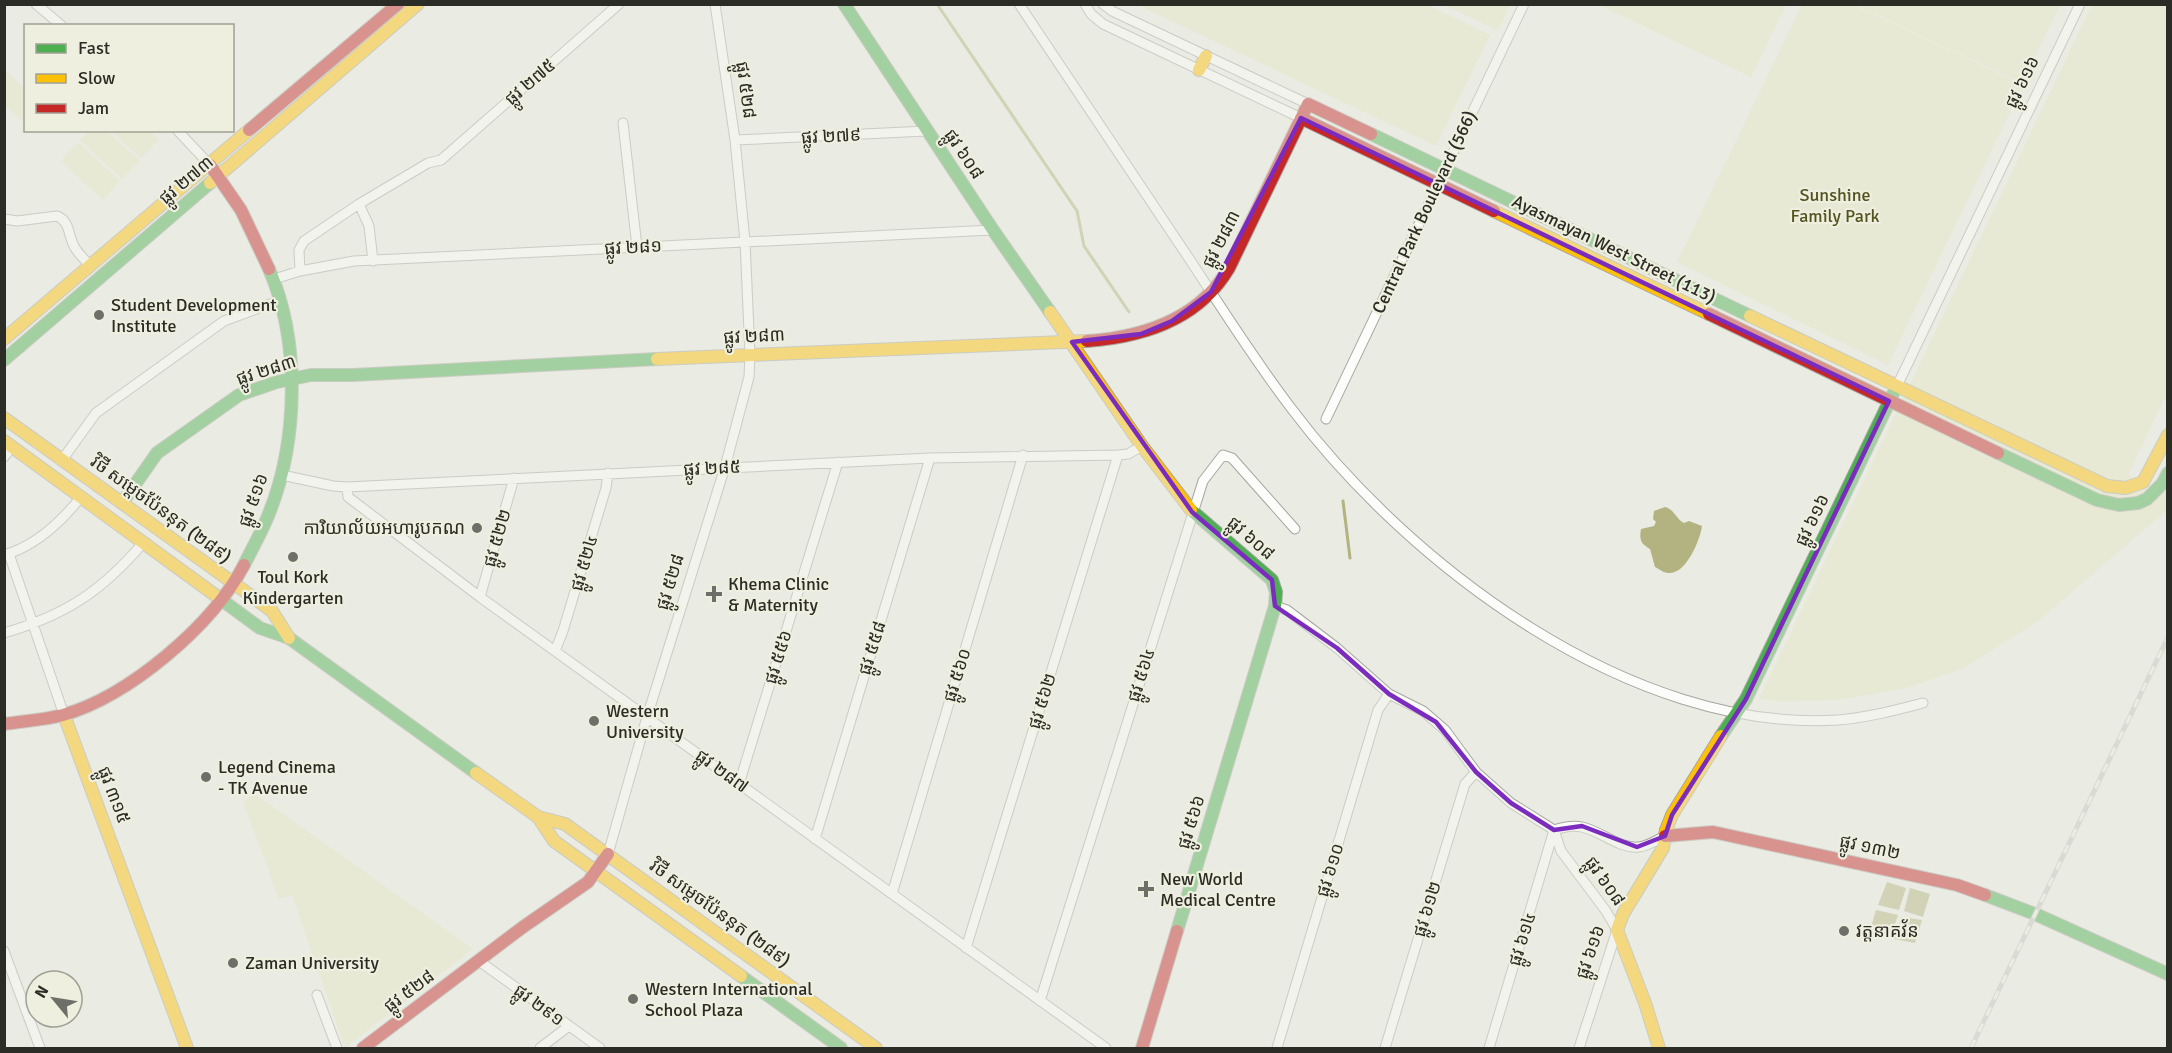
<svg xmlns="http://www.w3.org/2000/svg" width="2172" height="1053" viewBox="0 0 2172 1053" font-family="Signika,'Noto Sans Khmer',sans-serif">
<rect width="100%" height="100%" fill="#eaebe2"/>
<!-- green -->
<path fill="#e4e6c6" d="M1138 5H1427L1490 35 1436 146Z
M1444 5H1510L1498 30Z
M1599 5H1786L1751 77Z
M1802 5H1853L2023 85 1888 365 1677 262Z
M1856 5H2060L2022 83Z
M2092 5H2167V393L2128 475 2167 493V510L2038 621 1964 668 1906 688 1838 700 1783 701 1759 699Z
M7 72 25 89V124L5 105V74Z
M89 130 107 131 140 161 122 179 80 140Z
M111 131H149L159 139 141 158Z
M78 142 120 181 103 200 61 161Z
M255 794 473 949 345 1048 292 895 279 899 243 802Z"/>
<!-- water -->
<path fill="#b3b381" d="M1665 507C1675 510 1676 519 1684 523L1689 521 1702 526C1700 540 1686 575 1668 573 1664 573 1659 569 1655 567L1650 549C1641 544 1639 540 1641 529L1654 526 1656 522 1653 519 1654 511Z
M1887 882 1906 888 1899 910 1878 905Z
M1910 888 1930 894 1923 917 1904 911Z
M1876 910 1898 915 1890 938 1869 934Z
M1901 917 1922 920 1915 943 1894 939Z"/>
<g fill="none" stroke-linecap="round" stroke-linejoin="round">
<!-- stream -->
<path stroke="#b3b381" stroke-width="3" d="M937 4 1077 211 1084 246 1129 312
M1343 501 1350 558"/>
<!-- street casing -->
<g stroke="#a6a6a0" stroke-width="11">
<path id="street" d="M36 4 62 26
M1019 4C1076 90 1133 175 1190 260 1223 310 1255 361 1291 408 1410 566 1631 733 1838 720 1866 718 1896 710 1923 703
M1085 4 1091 14 1103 24 1301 118
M1103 4 1112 11 1308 104
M623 123 637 247
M177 130 210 165
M735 140 927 131
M4 219 17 221 57 216C70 221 68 235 74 246 77 253 85 259 90 266
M373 261 369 226 359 204 428 163 441 160 619 4
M300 271 299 250 304 241 359 204
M274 279 300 271 354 261 993 230
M1897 386 2080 4
M1326 419 1524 4
M4 457 12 447
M62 460 96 413 224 321 281 300
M282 475 333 486 347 487 930 458 1118 455 1128 454 1142 446
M347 487 348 497 480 597 1106 1048
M9 554 64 715
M4 555C36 546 61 522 81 497
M480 597 514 478
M1275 606 1287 610 1337 648 1389 694 1423 711 1445 730 1476 772 1511 803 1554 830 1561 851 1606 911 1617 930 1579 1048
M4 633C66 615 102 591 143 543
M555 651 563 631 606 488 608 473
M739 784 838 462
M815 839 930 458
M608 854 647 717 725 467 749 377 750 354 745 241 735 140 715 4
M892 894 1023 455
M966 948 1118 455
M4 951 40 1048
M479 961 600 1048
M317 995 337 1048
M1040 1001 1203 481 1223 455 1232 458 1295 529
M540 1048 569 1026
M1277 1048 1378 710 1389 694
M1385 1048 1465 784 1476 772
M1489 1048 1554 830C1563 827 1573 825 1582 827 1601 831 1619 849 1639 847 1648 846 1657 840 1665 836"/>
</g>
<!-- fast casing -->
<g stroke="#a6a6a0" stroke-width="14">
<path id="fast" d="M844 4 993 230 1050 312
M1371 134 1750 316
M4 360 210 183
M1998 453 2097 500 2119 505 2138 503 2147 499 2162 484 2168 473
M122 503 157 453 239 395 277 382 311 375H353L657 359
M244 565C252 549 261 533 268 516 298 443 301 342 269 269
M215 595 260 628 289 638 476 773
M1721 736 1746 699 1893 394
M1985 895 2035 914 2168 974
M1177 931 1275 606 1276 592 1272 580 1191 510
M741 976 841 1048"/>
</g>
<!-- slow casing -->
<g stroke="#a6a6a0" stroke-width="14">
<path id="slow" d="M1199 70 1206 56
M210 183 418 4
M1494 211 1709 314
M1050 312 1142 446 1191 510
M1750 316 2107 486 2126 488 2143 482 2168 435
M4 339 249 130
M657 359 1087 341
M4 418 272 611 289 638
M4 441 215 595
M64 715 187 1048
M476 773 538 817 554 841 741 976
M538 817 565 824 876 1048
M1659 1048 1645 1003 1617 930 1623 914 1663 848 1666 830 1672 815 1721 736"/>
</g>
<!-- jam casing -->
<g stroke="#a6a6a0" stroke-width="14">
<path id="jam" d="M1301 118 1494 211
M249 130 398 4
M210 165 241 210 269 269
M1709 314 1998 453
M1087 341C1144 337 1199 319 1229 268L1308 104 1371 134
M4 724C24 721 44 720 63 715 129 696 212 626 244 565
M1665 836 1713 832 1957 885 1985 895
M363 1048 523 927 588 882 608 854
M1142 1048 1177 931"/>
</g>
<!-- street -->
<use href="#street" stroke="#fcfcfb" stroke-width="9"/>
<!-- fast -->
<use href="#fast" stroke="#4caf50" stroke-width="12"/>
<!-- slow -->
<use href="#slow" stroke="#ffc107" stroke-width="12"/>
<!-- jam -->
<use href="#jam" stroke="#c62828" stroke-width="12"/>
<!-- rail casing -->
<g stroke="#c6c6c3" stroke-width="5">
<path id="rail" d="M1971 1048 2168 637"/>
</g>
<!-- rail -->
<use href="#rail" stroke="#eeefde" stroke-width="3" stroke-dasharray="9" stroke-linecap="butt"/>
</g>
<!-- marked area -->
<path d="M0 0H2172V1053H0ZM1301 118 1889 401 1746 699 1672 815 1665 836 1637 847 1582 826 1554 830 1511 803 1476 772 1436 722 1389 694 1337 648 1275 606 1272 580 1192 512 1072 342 1141 334 1172 321 1211 292Z" fill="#eaebe2" fill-opacity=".55" fill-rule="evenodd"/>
<path fill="none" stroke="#7b2cbf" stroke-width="4.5" stroke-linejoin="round" d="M1301 118 1889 401 1746 699 1672 815 1665 836 1637 847 1582 826 1554 830 1511 803 1476 772 1436 722 1389 694 1337 648 1275 606 1272 580 1192 512 1072 342 1141 334 1172 321 1211 292Z"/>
<!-- markers -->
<g fill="#6e6f68" stroke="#eeefde" stroke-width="2">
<circle cx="99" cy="315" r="6"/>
<circle cx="477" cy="528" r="6"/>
<circle cx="293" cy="557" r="6"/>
<path d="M711 585h6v6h6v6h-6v6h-6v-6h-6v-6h6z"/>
<circle cx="594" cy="721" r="6"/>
<circle cx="206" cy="777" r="6"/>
<path d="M1143 880h6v6h6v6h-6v6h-6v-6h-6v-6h6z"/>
<circle cx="1844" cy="931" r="6"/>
<circle cx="233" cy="963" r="6"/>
<circle cx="633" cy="999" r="6"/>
</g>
<g text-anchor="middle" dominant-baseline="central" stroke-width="4.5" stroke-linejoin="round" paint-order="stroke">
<!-- street labels -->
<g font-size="18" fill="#2c2c26" stroke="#eeefde">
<text transform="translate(530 82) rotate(-41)">ផ្លូវ ២៧៥</text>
<text transform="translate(2022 82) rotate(-64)">ផ្លូវ ៦១៦</text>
<text transform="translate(746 90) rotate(82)">ផ្លូវ ៥២៨</text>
<text transform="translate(831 136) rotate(-3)">ផ្លូវ ២៧៩</text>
<text transform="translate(964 154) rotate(56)">ផ្លូវ ៦០៨</text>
<text transform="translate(186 180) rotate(-40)">ផ្លូវ ២៧៣</text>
<text transform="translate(1424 212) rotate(-65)">Central Park Boulevard (566)</text>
<text transform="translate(1221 239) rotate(-63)">ផ្លូវ ២៨៣</text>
<text transform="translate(633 247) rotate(-3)">ផ្លូវ ២៨១</text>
<text transform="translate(1614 249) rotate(26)">Ayasmayan West Street (113)</text>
<text transform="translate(754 336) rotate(-3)">ផ្លូវ ២៨៣</text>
<text transform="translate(266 370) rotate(-18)">ផ្លូវ ២៨៣</text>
<text transform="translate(712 468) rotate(-3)">ផ្លូវ ២៨៥</text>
<text transform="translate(253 500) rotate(-70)">ផ្លូវ ៥១៦</text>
<text transform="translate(161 509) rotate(36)">វិថី សម្តេចប៉ែននុត (២៨៩)</text>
<text transform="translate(1812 520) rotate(-64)">ផ្លូវ ៦១៦</text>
<text transform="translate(497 538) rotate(-74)">ផ្លូវ ៥២២</text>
<text transform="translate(1251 538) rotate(41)">ផ្លូវ ៦០៨</text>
<text transform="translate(584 563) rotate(-74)">ផ្លូវ ៥២៤</text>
<text transform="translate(670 582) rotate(-73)">ផ្លូវ ៥២៨</text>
<text transform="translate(872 648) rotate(-73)">ផ្លូវ ៥៥៨</text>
<text transform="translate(778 657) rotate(-73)">ផ្លូវ ៥៥៦</text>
<text transform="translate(957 675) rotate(-73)">ផ្លូវ ៥៦០</text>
<text transform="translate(1141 675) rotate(-73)">ផ្លូវ ៥៦៤</text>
<text transform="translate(1042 701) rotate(-73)">ផ្លូវ ៥៦២</text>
<text transform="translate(722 771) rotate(36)">ផ្លូវ ២៨៧</text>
<text transform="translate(114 795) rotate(69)">ផ្លូវ ៣១៥</text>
<text transform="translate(1191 822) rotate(-73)">ផ្លូវ ៥៦៦</text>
<text transform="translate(1870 847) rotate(12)">ផ្លូវ ១៣២</text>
<text transform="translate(1330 870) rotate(-73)">ផ្លូវ ៦១០</text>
<text transform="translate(1605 881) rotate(55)">ផ្លូវ ៦០៨</text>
<text transform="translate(1427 909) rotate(-73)">ផ្លូវ ៦១២</text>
<text transform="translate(720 913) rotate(36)">វិថី សម្តេចប៉ែននុត (២៨៩)</text>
<text transform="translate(1522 939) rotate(-73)">ផ្លូវ ៦១៤</text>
<text transform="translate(1590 952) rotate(-71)">ផ្លូវ ៦១៦</text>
<text transform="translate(409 991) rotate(-37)">ផ្លូវ ៥២៨</text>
<text transform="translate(539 1005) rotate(36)">ផ្លូវ ២៩១</text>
</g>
<!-- park labels -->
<g font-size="18" fill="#53531f" stroke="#eeefde">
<text x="1835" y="195">Sunshine<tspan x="1835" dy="21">Family Park</tspan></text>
</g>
<!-- poi labels -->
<g font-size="18" fill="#2c2c26" stroke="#eeefde" text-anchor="start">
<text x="111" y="305">Student Development<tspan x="111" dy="21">Institute</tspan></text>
<text x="465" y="528" text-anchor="end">ការិយាល័យអហារូបកណ</text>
<text x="293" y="577" text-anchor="middle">Toul Kork<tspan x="293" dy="21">Kindergarten</tspan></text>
<text x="728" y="584">Khema Clinic<tspan x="728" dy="21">&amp; Maternity</tspan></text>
<text x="606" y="711">Western<tspan x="606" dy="21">University</tspan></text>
<text x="218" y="767">Legend Cinema<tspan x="218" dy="21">- TK Avenue</tspan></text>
<text x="1160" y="879">New World<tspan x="1160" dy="21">Medical Centre</tspan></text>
<text x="1856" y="931">វត្តនាគវ័ន</text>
<text x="245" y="963">Zaman University</text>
<text x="645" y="989">Western International<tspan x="645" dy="21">School Plaza</tspan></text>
</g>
</g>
<!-- border -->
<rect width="2172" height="1053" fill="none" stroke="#2c2c26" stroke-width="12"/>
<!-- legend -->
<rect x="24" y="24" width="210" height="108" fill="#eeefde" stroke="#a0a194" stroke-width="1.5"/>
<rect x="36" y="44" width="30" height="9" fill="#4caf50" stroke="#a0a194" stroke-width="1.5"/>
<text x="78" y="54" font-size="18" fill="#2c2c26">Fast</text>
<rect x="36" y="74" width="30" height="9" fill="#ffc107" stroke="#a0a194" stroke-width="1.5"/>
<text x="78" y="84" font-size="18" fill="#2c2c26">Slow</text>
<rect x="36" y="104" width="30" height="9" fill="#c62828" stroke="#a0a194" stroke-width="1.5"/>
<text x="78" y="114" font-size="18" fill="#2c2c26">Jam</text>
<!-- north arrow -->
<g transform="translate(54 999) rotate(300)"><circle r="28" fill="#eeefde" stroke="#a0a194" stroke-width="1.5"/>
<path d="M0-4.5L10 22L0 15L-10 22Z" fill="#6e6f68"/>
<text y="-9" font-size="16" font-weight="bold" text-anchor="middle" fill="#2c2c26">N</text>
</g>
</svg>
